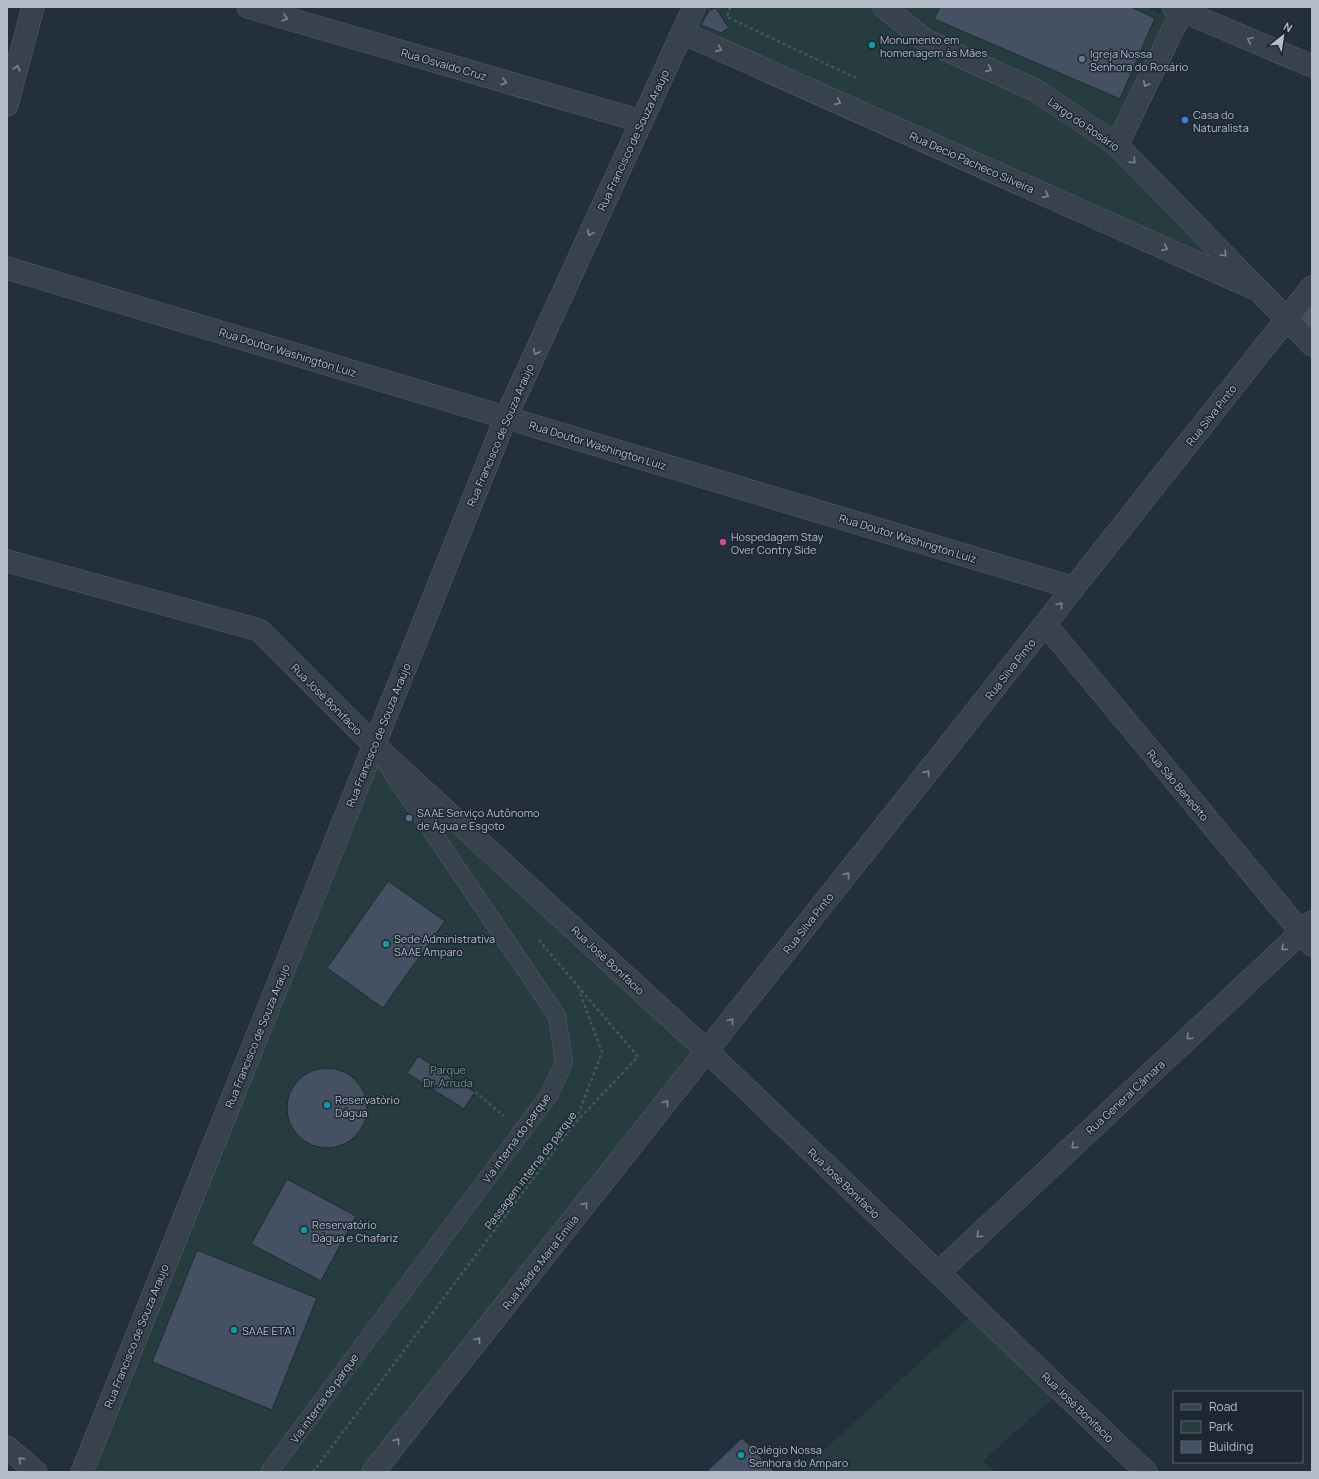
<svg xmlns="http://www.w3.org/2000/svg" width="1319" height="1479" viewBox="0 0 1319 1479" font-family="Manrope,sans-serif">
<rect width="100%" height="100%" fill="#242f3e"/>
<!-- green -->
<path fill="#263c3f" d="M706 7H870L931 51 1035 99 1107 150 1224 268 695 33Z
M899 7H1147L1167 16 1113 133 926 30Z
M374 750 703 1051 391 1472H85Z
M977 1310 1061 1391 983 1461 995 1472H800Z"/>
<!-- building -->
<path fill="#455162" stroke="#1f2835" d="M940 7H1131L1155 18 1120 99 934 19Z
M716 8 729 28 721 33 701 25 709 10Z
M1312 295V340L1293 320Z
M388 881 445 921 383 1008 327 968Z
M418 1056 475 1092 464 1109 407 1073Z
M287 1108a40 40 0 1 1 80 0a40 40 0 1 1-80 0Z
M287 1179 356 1216 321 1281 251 1244Z
M197 1250 317 1298 272 1410 152 1362Z
M742 1438 775 1472H706Z"/>
<g fill="none" stroke-linecap="round" stroke-linejoin="round">
<!-- service casing -->
<g stroke="#565f6c" stroke-width="18">
<path id="service" d="M269 1472 549 1095 564 1062 557 1016 387 765"/>
</g>
<!-- minor casing -->
<g stroke="#565f6c" stroke-width="23">
<path id="minor" d="M248 7 641 121
M884 7 925 40 1035 90 1117 145 1312 345
M1173 7 1312 66
M683 33 1260 291
M7 105 33 7
M1117 145 1182 11
M7 268 1074 588
M7 561 259 630 374 745 707 1051 1146 1472
M1045 624 1312 945
M938 1273 1312 922
M7 1447 36 1472
M82 1472 506 417 694 7
M373 1472 1312 287"/>
</g>
<!-- path -->
<path stroke="#44595c" stroke-width="2.5" stroke-dasharray="3 3" stroke-linecap="butt" d="M730 7 727 17 856 78
M475 1092 504 1116
M576 1120 602 1052 579 990
M313 1472 575 1123 638 1057 537 938"/>
<!-- service -->
<use href="#service" stroke="#38414e" stroke-width="17"/>
<!-- minor -->
<use href="#minor" stroke="#38414e" stroke-width="22"/>
</g>
<!-- one-way arrows -->
<defs><path id="oneway-chevron" d="M-2-3.5L2.5 0L-2 3.5" fill="none" stroke-width="1.6" stroke-linecap="round" stroke-linejoin="round"/></defs>
<g stroke="#7c8592">
<use href="#oneway-chevron" transform="translate(285 18) rotate(16)"/>
<use href="#oneway-chevron" transform="translate(1250 40) rotate(-157)"/>
<use href="#oneway-chevron" transform="translate(719 49) rotate(24)"/>
<use href="#oneway-chevron" transform="translate(17 68) rotate(-75)"/>
<use href="#oneway-chevron" transform="translate(989 69) rotate(24)"/>
<use href="#oneway-chevron" transform="translate(504 82) rotate(16)"/>
<use href="#oneway-chevron" transform="translate(1146 84) rotate(116)"/>
<use href="#oneway-chevron" transform="translate(838 102) rotate(24)"/>
<use href="#oneway-chevron" transform="translate(1133 161) rotate(46)"/>
<use href="#oneway-chevron" transform="translate(1046 195) rotate(24)"/>
<use href="#oneway-chevron" transform="translate(590 233) rotate(115)"/>
<use href="#oneway-chevron" transform="translate(1165 248) rotate(24)"/>
<use href="#oneway-chevron" transform="translate(1224 254) rotate(46)"/>
<use href="#oneway-chevron" transform="translate(536 352) rotate(115)"/>
<use href="#oneway-chevron" transform="translate(1060 605) rotate(-52)"/>
<use href="#oneway-chevron" transform="translate(927 773) rotate(-52)"/>
<use href="#oneway-chevron" transform="translate(847 875) rotate(-52)"/>
<use href="#oneway-chevron" transform="translate(1284 948) rotate(137)"/>
<use href="#oneway-chevron" transform="translate(731 1021) rotate(-52)"/>
<use href="#oneway-chevron" transform="translate(1189 1037) rotate(137)"/>
<use href="#oneway-chevron" transform="translate(666 1103) rotate(-52)"/>
<use href="#oneway-chevron" transform="translate(1074 1146) rotate(137)"/>
<use href="#oneway-chevron" transform="translate(585 1205) rotate(-52)"/>
<use href="#oneway-chevron" transform="translate(979 1235) rotate(137)"/>
<use href="#oneway-chevron" transform="translate(478 1340) rotate(-52)"/>
<use href="#oneway-chevron" transform="translate(397 1441) rotate(-52)"/>
<use href="#oneway-chevron" transform="translate(21 1460) rotate(-139)"/>
</g>
<!-- markers -->
<g fill="#0f9aa8" stroke="#1d2633" stroke-width="1.5">
<circle cx="872" cy="45" r="4"/>
<circle cx="386" cy="944" r="4"/>
<circle cx="327" cy="1105" r="4"/>
<circle cx="304" cy="1230" r="4"/>
<circle cx="234" cy="1330" r="4"/>
<circle cx="741" cy="1455" r="4"/>
</g>
<circle fill="#6b7280" stroke="#1d2633" stroke-width="1.5" cx="1082" cy="59" r="4"/>
<circle fill="#3f7fe0" stroke="#1d2633" stroke-width="1.5" cx="1185" cy="120" r="4"/>
<circle fill="#d1479c" stroke="#1d2633" stroke-width="1.5" cx="723" cy="542" r="4"/>
<circle fill="#5c6f8a" stroke="#1d2633" stroke-width="1.5" cx="409" cy="818" r="4"/>
<g text-anchor="middle" dominant-baseline="central" stroke-width="3" stroke-linejoin="round" paint-order="stroke">
<!-- poi labels -->
<g font-size="11" fill="#b4bcc9" stroke="#1d2633" text-anchor="start">
<text x="880" y="39">Monumento em<tspan x="880" dy="13">homenagem às Mães</tspan></text>
<text x="1090" y="53">Igreja Nossa<tspan x="1090" dy="13">Senhora do Rosário</tspan></text>
<text x="1193" y="114">Casa do<tspan x="1193" dy="13">Naturalista</tspan></text>
<text x="731" y="536">Hospedagem Stay<tspan x="731" dy="13">Over Contry Side</tspan></text>
<text x="417" y="812">SAAE Serviço Autônomo<tspan x="417" dy="13">de Água e Esgoto</tspan></text>
<text x="394" y="938">Sede Administrativa<tspan x="394" dy="13">SAAE Amparo</tspan></text>
<text x="335" y="1099">Reservatório<tspan x="335" dy="13">Dágua</tspan></text>
<text x="312" y="1224">Reservatório<tspan x="312" dy="13">Dágua e Chafariz</tspan></text>
<text x="242" y="1330">SAAE ETA1</text>
<text x="749" y="1449">Colégio Nossa<tspan x="749" dy="13">Senhora do Amparo</tspan></text>
</g>
<!-- street labels -->
<g font-size="11" fill="#b4bcc9" stroke="#1d2633">
<text transform="translate(444 64) rotate(16)">Rua Osvaldo Cruz</text>
<text transform="translate(1084 124) rotate(35)">Largo do Rosário</text>
<text transform="translate(633 140) rotate(-65)">Rua Francisco de Souza Araújo</text>
<text transform="translate(972 162) rotate(24)">Rua Decio Pacheco Silveira</text>
<text transform="translate(288 352) rotate(17)">Rua Doutor Washington Luiz</text>
<text transform="translate(1211 415) rotate(-52)">Rua Silva Pinto</text>
<text transform="translate(500 435) rotate(-67)">Rua Francisco de Souza Araújo</text>
<text transform="translate(598 445) rotate(17)">Rua Doutor Washington Luiz</text>
<text transform="translate(908 538) rotate(17)">Rua Doutor Washington Luiz</text>
<text transform="translate(1010 669) rotate(-52)">Rua Silva Pinto</text>
<text transform="translate(327 699) rotate(45)">Rua José Bonifacio</text>
<text transform="translate(378 735) rotate(-68)">Rua Francisco de Souza Araújo</text>
<text transform="translate(1178 785) rotate(50)">Rua São Benedito</text>
<text transform="translate(808 923) rotate(-52)">Rua Silva Pinto</text>
<text transform="translate(608 960) rotate(43)">Rua José Bonifacio</text>
<text transform="translate(257 1036) rotate(-68)">Rua Francisco de Souza Araújo</text>
<text transform="translate(1125 1097) rotate(-43)">Rua General Câmara</text>
<text transform="translate(516 1138) rotate(-54)">Via interna do parque</text>
<text transform="translate(530 1170) rotate(-53)">Passagem interna do parque</text>
<text transform="translate(844 1183) rotate(44)">Rua José Bonifacio</text>
<text transform="translate(540 1262) rotate(-52)">Rua Madre Maria Emília</text>
<text transform="translate(136 1336) rotate(-68)">Rua Francisco de Souza Araújo</text>
<text transform="translate(324 1398) rotate(-54)">Via interna do parque</text>
<text transform="translate(1078 1407) rotate(44)">Rua José Bonifacio</text>
</g>
<!-- park labels -->
<g font-size="11" fill="#6b9a76" stroke="#1d2633">
<text x="448" y="1069">Parque<tspan x="448" dy="13">Dr. Arruda</tspan></text>
</g>
</g>
<!-- border -->
<rect width="1319" height="1479" fill="none" stroke="#b4bcc9" stroke-width="16"/>
<!-- legend -->
<rect x="1173" y="1391" width="130" height="72" fill="#1d2633" stroke="#59626f"/>
<rect x="1181" y="1404" width="20" height="6" fill="#38414e" stroke="#59626f"/>
<text x="1209" y="1411" font-size="12" fill="#b4bcc9">Road</text>
<rect x="1181" y="1421" width="20" height="12" fill="#263c3f" stroke="#59626f"/>
<text x="1209" y="1431" font-size="12" fill="#b4bcc9">Park</text>
<rect x="1181" y="1441" width="20" height="12" fill="#455162" stroke="#59626f"/>
<text x="1209" y="1451" font-size="12" fill="#b4bcc9">Building</text>
<!-- north arrow -->
<g transform="translate(1283 36) rotate(30)" stroke="#1d2633" stroke-width="3" paint-order="stroke">
<path d="M0-3L7 15L0 10L-7 15Z" fill="#b4bcc9"/>
<text y="-6" font-size="11" font-weight="bold" text-anchor="middle" fill="#b4bcc9">N</text>
</g>
</svg>
